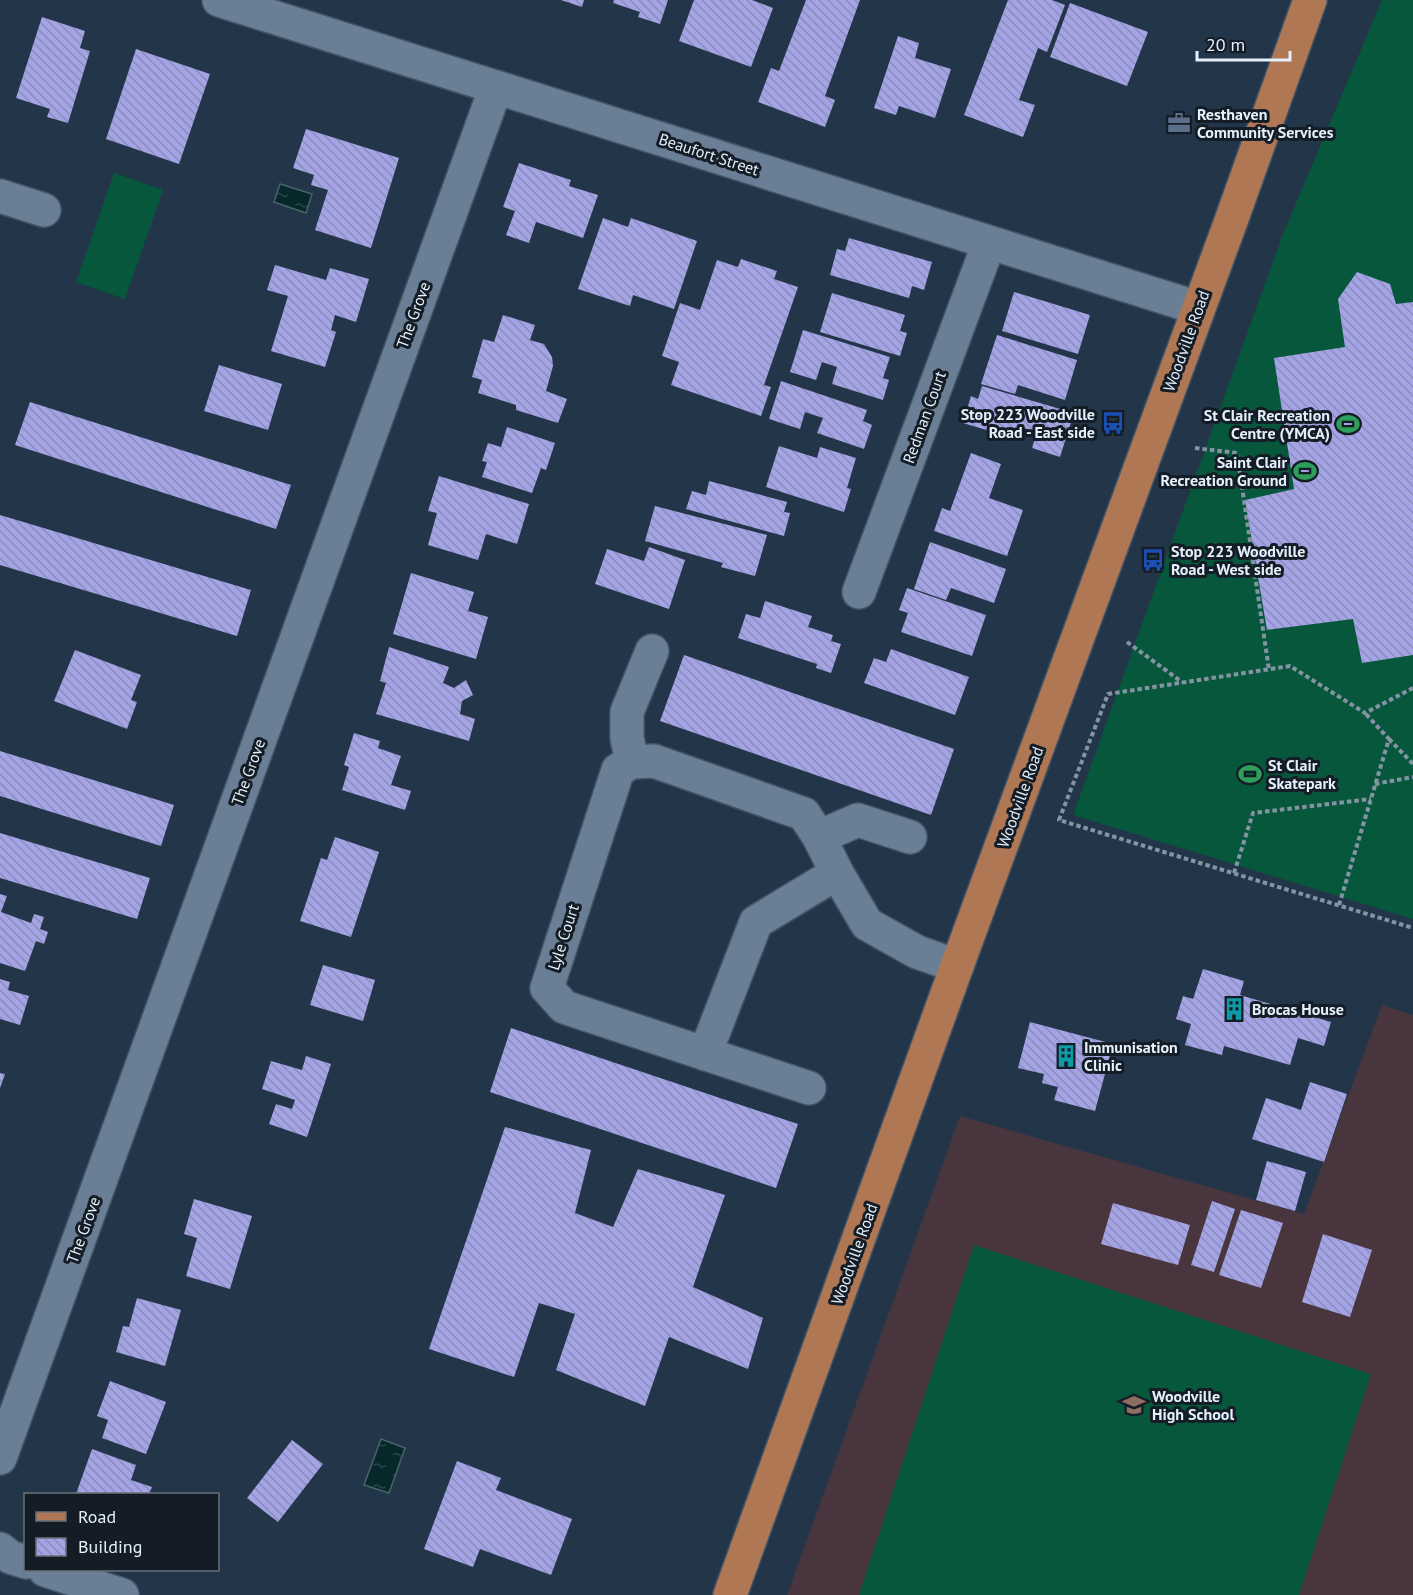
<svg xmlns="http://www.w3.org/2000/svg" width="1413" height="1595" viewBox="0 0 1413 1595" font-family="'PT Sans',sans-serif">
<defs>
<pattern id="water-ripples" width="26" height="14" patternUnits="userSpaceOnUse" patternTransform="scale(1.5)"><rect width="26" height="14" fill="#07282a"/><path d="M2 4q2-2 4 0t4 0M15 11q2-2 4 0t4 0" fill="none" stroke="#2b484a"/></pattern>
<pattern id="building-back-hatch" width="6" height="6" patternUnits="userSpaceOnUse" patternTransform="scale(1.5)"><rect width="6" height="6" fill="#a4a3e4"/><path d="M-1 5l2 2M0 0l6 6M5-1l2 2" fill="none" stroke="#8c8cbe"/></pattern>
</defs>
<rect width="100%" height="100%" fill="#233649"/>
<!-- education -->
<path fill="#49353d" d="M1382 1005 1413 1015V1595H787L960 1116 1304 1214Z"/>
<!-- pitch -->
<path fill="#07573d" d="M1382 0H1413V919L1073 815 1283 234Z
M114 173 163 190 125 299 76 282Z
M974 1245 1371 1374 1299 1595H859Z"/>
<!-- water -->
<path fill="url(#water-ripples)" stroke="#496469" stroke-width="1.5" d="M280 184 312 194 306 213 274 202Z
M381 1439 405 1448 389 1493 364 1485Z"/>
<!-- building -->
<path fill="url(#building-back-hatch)" d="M561 0H584L582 7Z
M614 0H668L660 24 638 17 640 12 613 3Z
M694 0H752L773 8 751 67 679 41Z
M806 0H860L825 96 835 100 825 127 758 102 771 68 779 71Z
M1008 0H1052L1065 5 1047 52 1038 48 1019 100 1035 105 1023 137 964 115Z
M1070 3 1148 32 1127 86 1050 57Z
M42 17 85 31 80 48 90 51 68 123 47 117 50 109 16 98Z
M898 36 919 43 915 58 951 69 935 118 899 106 896 115 874 108Z
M136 49 210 74 179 164 106 139Z
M306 129 399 158 371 248 315 230 328 190 311 185 314 175 293 168Z
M519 163 571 180 569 186 598 195 583 238 536 222 529 243 506 235 515 211 503 207Z
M603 218 628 227 631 218 697 241 674 309 633 295 630 306 578 289Z
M849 238 932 262 924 290 912 286 909 298 830 275 837 249 845 251Z
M741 259 777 271 774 279 798 287 764 385 771 387 761 416 671 385 679 362 662 356 680 303 700 310 717 260 738 267Z
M275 265 326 280 330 268 369 279 356 322 335 315 331 330 336 332 325 367 271 351 288 296 267 290Z
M1357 272 1390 284 1396 304 1413 302V655L1362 663 1353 619 1267 630 1245 500 1294 489 1274 358 1345 347 1338 299Z
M1014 292 1090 315 1078 354 1002 331Z
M832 293 905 315 900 331 907 333 900 356 820 332Z
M503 315 535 325 530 340 544 344 552 357 553 366 546 391 567 399 558 423 516 410V405L478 393 482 380 472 377 483 339 494 342Z
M803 330 890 357 883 378 889 380 883 400 832 384 837 367 822 362 816 380 790 372Z
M997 335 1077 360 1065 400 1018 385 1015 394 981 384Z
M219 365 282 384 268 430 204 411Z
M781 381 867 410 863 421 872 425 864 449 817 433 823 418 805 412 800 429 769 419Z
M982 386 1074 413 1060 457 1032 448 1037 432 1021 427 1017 439 963 423 971 396 978 399Z
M30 402 291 485 276 529 15 445Z
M507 427 555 443 546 470 541 468 532 493 482 477 487 462 482 461 488 443 501 447Z
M779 446 817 458 820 447 856 458 847 488 851 489 844 512 766 487Z
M971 453 1001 464 989 498 1023 510 1007 556 934 531 942 508 950 511Z
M439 476 529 504 517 544 486 534 478 560 428 545 437 513 428 511Z
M709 481 787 502 784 512 790 513 784 536 686 509 692 491 706 495Z
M655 506 767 535 755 576 721 567 723 563 645 541Z
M0 515 251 590 237 636 0 565Z
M930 542 1006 569 994 603 951 588 946 600 914 589Z
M649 547 685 560 669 609 595 584 607 549 644 561Z
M411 573 474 592 468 611 488 617 476 659 393 634Z
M907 588 986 615 972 656 901 632 908 613 899 610Z
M765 601 812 616 808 627 833 635 831 641 841 644 831 673 816 668 817 664 738 638 746 614 760 618Z
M389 647 449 667 443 683 454 688 466 680 473 695 462 701 460 714 475 719 469 741 376 714 386 683 380 681Z
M891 649 969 677 955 715 864 683 874 658 886 662Z
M75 650 141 675 131 700 137 702 127 729 54 701Z
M684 655 954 749 931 815 660 721Z
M354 733 380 741 378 748 401 756 391 785 411 791 405 810 342 790 349 767 344 765Z
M0 751 174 805 161 846 0 796Z
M0 833 150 878 137 919 0 878Z
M335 837 379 852 351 937 300 921 321 858 327 860Z
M0 894 7 896 1 912 31 923 34 914 44 917 40 929 48 932 44 944 36 941 25 971 0 963Z
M323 965 375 980 363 1021 310 1005Z
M1203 969 1244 981 1240 995 1331 1022 1324 1046 1298 1038 1290 1065 1224 1046 1222 1055 1185 1045 1191 1024 1176 1019 1183 996 1193 999Z
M0 979 10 982 8 990 29 996 20 1025 0 1019Z
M1030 1022 1113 1044 1095 1111 1054 1100 1058 1087 1042 1083 1044 1074 1018 1068Z
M511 1028 798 1124 776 1188 490 1092Z
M306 1056 331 1064 307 1137 269 1124 276 1104 292 1109 295 1100 262 1089 271 1061 302 1070Z
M0 1073 5 1074 0 1088Z
M1310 1082 1347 1094 1324 1162 1252 1139 1266 1098 1301 1110Z
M505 1127 591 1150 575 1213 613 1227 638 1169 725 1195 693 1287 763 1318 748 1369 669 1337 645 1406 556 1370 575 1314 539 1303 514 1377 429 1349Z
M1267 1161 1306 1172 1295 1211 1256 1200Z
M194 1199 252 1216 230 1289 186 1276 197 1238 184 1234Z
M1212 1201 1235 1209 1214 1272 1191 1265Z
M1113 1203 1190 1225 1178 1265 1101 1244Z
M1241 1210 1283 1223 1261 1288 1219 1275Z
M1323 1234 1372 1250 1350 1317 1302 1302Z
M137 1298 181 1310 165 1366 116 1352 123 1326 129 1327Z
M110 1381 166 1402 146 1454 102 1438 108 1420 97 1416Z
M292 1440 323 1464 278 1522 247 1498Z
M92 1449 136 1465 131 1480 152 1487 149 1494H76Z
M457 1461 501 1478 496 1490 572 1519 551 1575 480 1549 473 1567 424 1549Z"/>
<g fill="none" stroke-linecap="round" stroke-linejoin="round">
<!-- minor casing -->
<g stroke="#435464" stroke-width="36">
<path id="minor" d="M219 0 1198 308
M0 196 44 210
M859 592 989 243
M632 762 627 738V712L652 651
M819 837 858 820 910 837
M705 1054 756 922 837 873
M809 1088 564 1007 547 988 618 770 632 762 654 761 804 814 819 837 837 873 867 924 917 952 957 966
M0 1458 496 87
M0 1549 10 1557 26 1562
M45 1570 122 1595"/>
</g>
<!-- major casing -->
<g stroke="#435464" stroke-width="36">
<path id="major" d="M730 1595 957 966 1231 221 1310 0"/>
</g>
<!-- path -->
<path stroke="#8494a3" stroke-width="4" stroke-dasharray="4.5 3" stroke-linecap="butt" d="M1195 448 1237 453 1269 670
M1127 642 1182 682
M1413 688 1365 713 1290 666 1108 694 1059 820 1413 928
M1389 739 1413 764
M1375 784 1413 777
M1234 873 1253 813 1371 799
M1339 905 1389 739 1365 713"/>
<!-- minor -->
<use href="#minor" stroke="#6a7f95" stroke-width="33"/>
<!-- major -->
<use href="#major" stroke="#b07754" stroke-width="33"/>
</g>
<!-- icons -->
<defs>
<g id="office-bare" transform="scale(1.8)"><path d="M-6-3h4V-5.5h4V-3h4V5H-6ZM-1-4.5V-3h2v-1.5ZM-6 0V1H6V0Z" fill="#5c6f8a" stroke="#141c25" stroke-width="2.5" paint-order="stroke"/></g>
<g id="bus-bare" transform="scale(1.8)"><path d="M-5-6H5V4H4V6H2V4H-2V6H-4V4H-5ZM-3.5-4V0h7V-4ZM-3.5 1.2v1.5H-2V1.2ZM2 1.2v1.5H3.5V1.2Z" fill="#1a4fb4" stroke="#141c25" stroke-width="2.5" paint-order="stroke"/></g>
<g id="stadium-bare" transform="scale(1.8)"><path d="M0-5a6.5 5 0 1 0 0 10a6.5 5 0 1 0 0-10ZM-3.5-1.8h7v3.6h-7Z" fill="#2e9e5b" stroke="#141c25" stroke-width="2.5" paint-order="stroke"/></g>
<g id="building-bare" transform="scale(1.8)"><path d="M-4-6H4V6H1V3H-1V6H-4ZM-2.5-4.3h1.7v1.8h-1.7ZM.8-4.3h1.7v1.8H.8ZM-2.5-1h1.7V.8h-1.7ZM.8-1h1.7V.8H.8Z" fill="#0f9aa8" stroke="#141c25" stroke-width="2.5" paint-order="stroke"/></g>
<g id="school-bare" transform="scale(1.8)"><path d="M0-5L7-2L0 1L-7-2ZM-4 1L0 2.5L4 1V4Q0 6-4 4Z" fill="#8d6e63" stroke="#141c25" stroke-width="2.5" paint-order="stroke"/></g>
</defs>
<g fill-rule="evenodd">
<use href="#office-bare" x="1179" y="123"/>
<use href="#bus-bare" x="1113" y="423"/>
<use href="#stadium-bare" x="1348" y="424"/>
<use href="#stadium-bare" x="1305" y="471"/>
<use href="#bus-bare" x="1153" y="560"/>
<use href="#stadium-bare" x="1250" y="774"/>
<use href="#building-bare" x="1234" y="1009"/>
<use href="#building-bare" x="1066" y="1056"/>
<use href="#school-bare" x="1134" y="1405"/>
</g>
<g text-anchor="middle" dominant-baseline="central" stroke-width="6" stroke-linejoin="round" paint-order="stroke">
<!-- poi labels -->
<g font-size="16" font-weight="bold" fill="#e4f0fc" stroke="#141c25" text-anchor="start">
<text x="1197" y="114">Resthaven<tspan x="1197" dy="18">Community Services</tspan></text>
<text x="1095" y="414" text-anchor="end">Stop 223 Woodville<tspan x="1095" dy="18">Road - East side</tspan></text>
<text x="1330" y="415" text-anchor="end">St Clair Recreation<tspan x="1330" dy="18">Centre (YMCA)</tspan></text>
<text x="1287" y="462" text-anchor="end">Saint Clair<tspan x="1287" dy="18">Recreation Ground</tspan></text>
<text x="1171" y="551">Stop 223 Woodville<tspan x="1171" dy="18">Road - West side</tspan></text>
<text x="1268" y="765">St Clair<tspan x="1268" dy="18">Skatepark</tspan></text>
<text x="1252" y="1009">Brocas House</text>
<text x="1084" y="1047">Immunisation<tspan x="1084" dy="18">Clinic</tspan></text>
<text x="1152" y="1396">Woodville<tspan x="1152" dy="18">High School</tspan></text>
</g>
<!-- street labels -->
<g font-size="16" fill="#e4f0fc" stroke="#141c25">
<text transform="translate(709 154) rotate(18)">Beaufort Street</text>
<text transform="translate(413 315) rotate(-70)">The Grove</text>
<text transform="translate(1186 341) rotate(-70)">Woodville Road</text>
<text transform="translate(924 417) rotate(-70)">Redman Court</text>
<text transform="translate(248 772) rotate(-70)">The Grove</text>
<text transform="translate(1020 797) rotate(-70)">Woodville Road</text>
<text transform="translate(563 937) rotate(-72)">Lyle Court</text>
<text transform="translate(83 1230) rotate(-70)">The Grove</text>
<text transform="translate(854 1254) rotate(-70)">Woodville Road</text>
</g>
</g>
<!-- legend -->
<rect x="24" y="1493" width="195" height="78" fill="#141c25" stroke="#67717b" stroke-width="1.5"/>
<rect x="36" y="1512" width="30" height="9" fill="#b07754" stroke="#67717b" stroke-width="1.5"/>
<text x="78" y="1523" font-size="18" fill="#e4f0fc">Road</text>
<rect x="36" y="1538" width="30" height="18" fill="url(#building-back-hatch)" stroke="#67717b" stroke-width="1.5"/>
<text x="78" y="1553" font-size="18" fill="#e4f0fc">Building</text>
<!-- scale -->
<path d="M1197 51v9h93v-9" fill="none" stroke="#e4f0fc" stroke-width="3"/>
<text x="1206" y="51" font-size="18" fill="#e4f0fc" stroke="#141c25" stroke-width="4.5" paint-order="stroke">20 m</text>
</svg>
